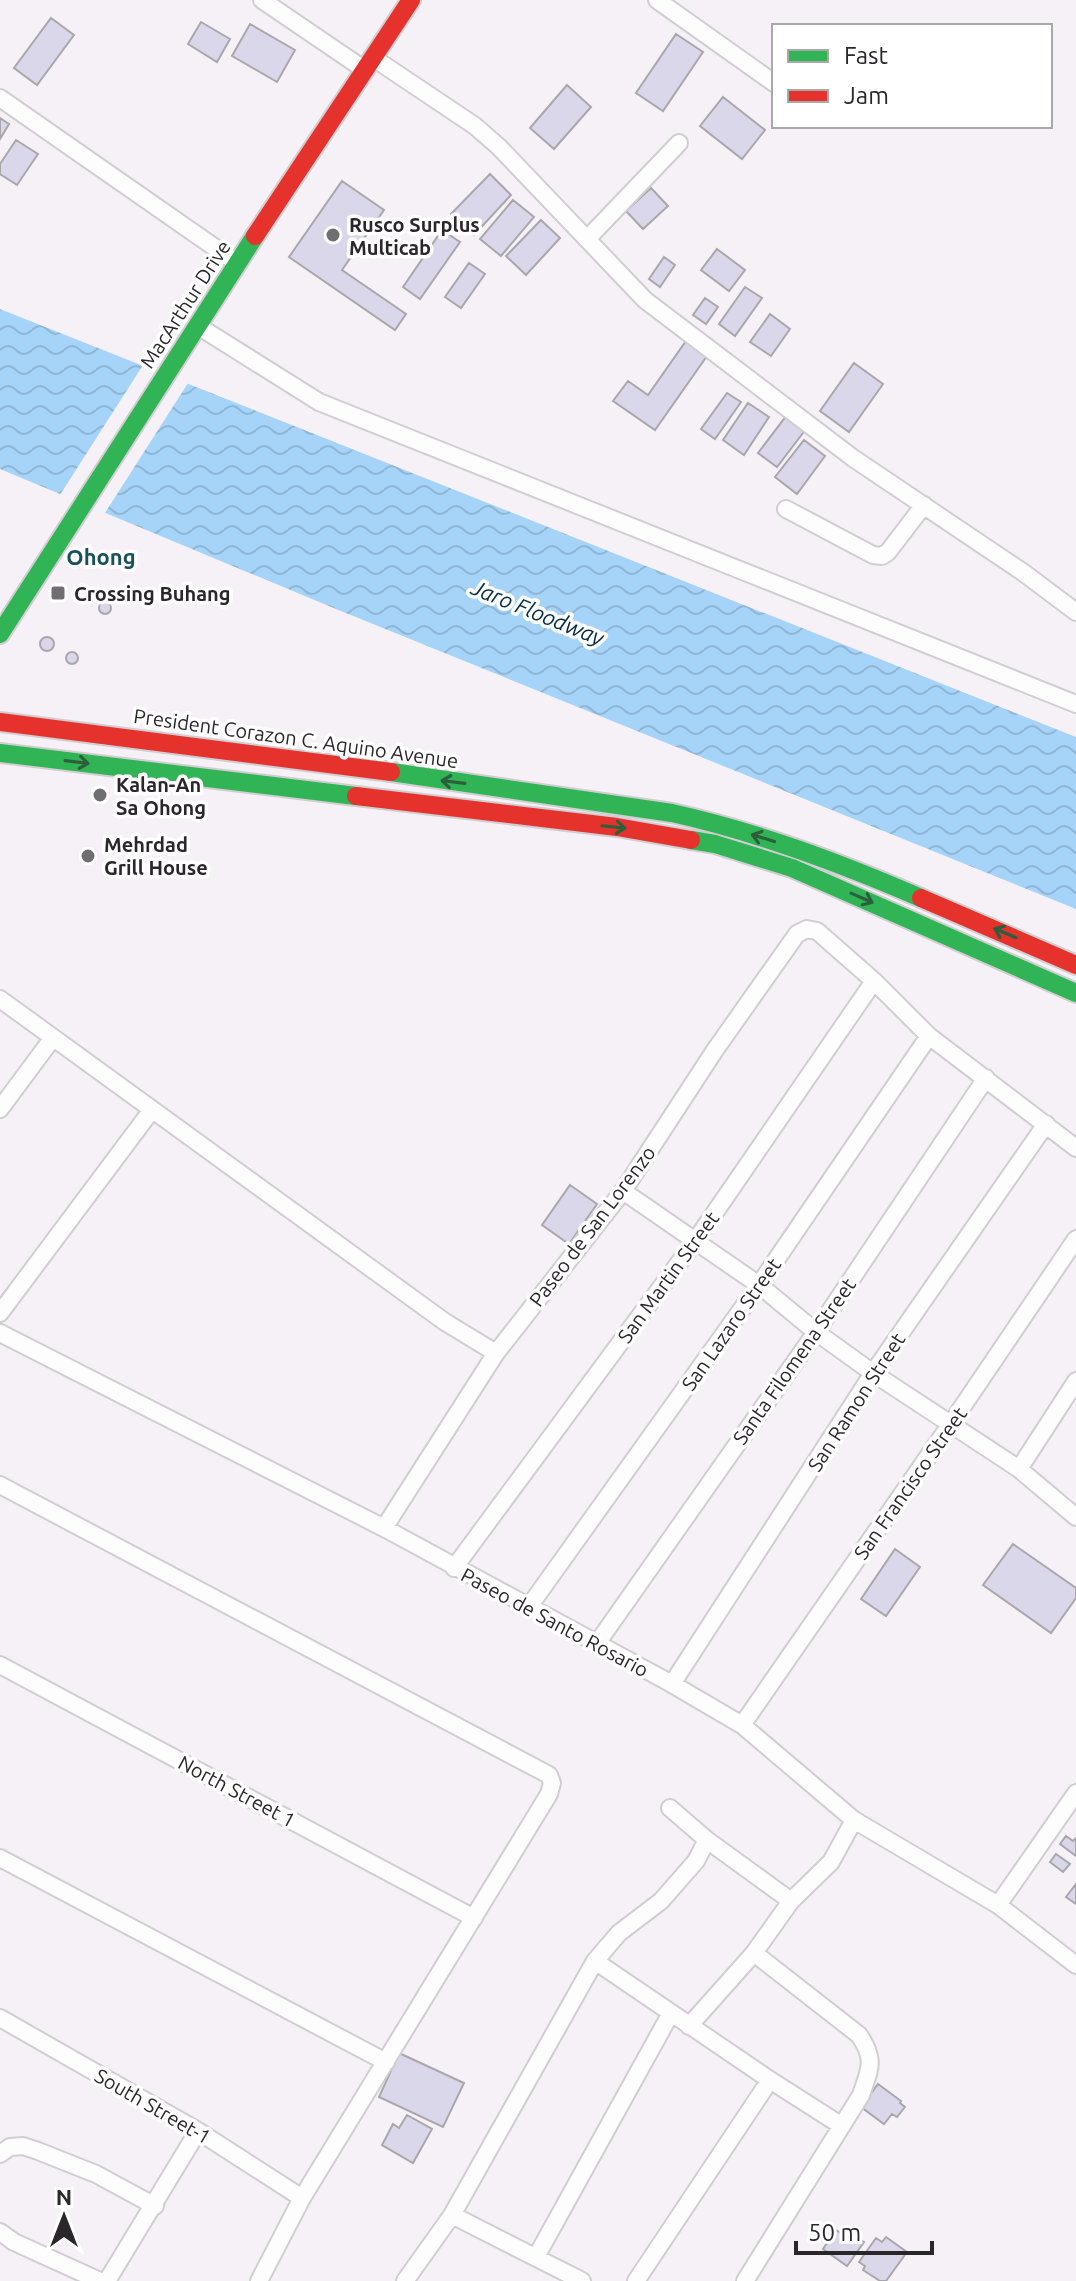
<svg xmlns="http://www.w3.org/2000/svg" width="1076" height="2281" viewBox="0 0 1076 2281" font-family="Ubuntu,sans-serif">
<defs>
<pattern id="water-waves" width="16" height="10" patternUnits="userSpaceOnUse" patternTransform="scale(2)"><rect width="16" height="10" fill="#a6d4f8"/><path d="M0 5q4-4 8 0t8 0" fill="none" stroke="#8fb6d5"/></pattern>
</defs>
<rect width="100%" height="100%" fill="#f6f1f7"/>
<!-- water -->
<path fill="url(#water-waves)" d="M0 309 1076 737V909L336 609 0 469Z"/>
<!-- pier -->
<path fill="#f6f1f7" d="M145 362 190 380 103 516 58 498Z"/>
<!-- building -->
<path fill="#dad7ea" stroke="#aaa7ac" stroke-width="2" d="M51 18 74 35 37 85 14 68Z
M201 22 230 39 217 62 188 44Z
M250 24 295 50 277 82 232 56Z
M676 34 703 52 663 111 636 93Z
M567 85 591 107 554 149 530 128Z
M723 97 765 130 742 159 700 126Z
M0 118 9 124 0 139Z
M16 140 38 154 17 185 0 174V164Z
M490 174 511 195 474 235 451 214Z
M342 181 384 210 342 270 406 314 395 330 289 257Z
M651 188 668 206 643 229 626 211Z
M513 200 534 217 501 256 480 239Z
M541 220 560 238 526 275 506 256Z
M442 230 460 242 420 299 403 287Z
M717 249 745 270 729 291 701 270Z
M664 257 675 265 660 287 649 279Z
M469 263 485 274 461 308 445 297Z
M745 287 762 298 735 336 719 324Z
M705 298 718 307 706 324 693 315Z
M770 314 790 329 771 356 750 342Z
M686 341 707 356 655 430 613 401 628 381 648 395Z
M854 363 883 384 849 432 820 411Z
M727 393 741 402 715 439 701 429Z
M748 403 769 417 744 455 723 440Z
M787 415 806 429 777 467 758 453Z
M804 440 825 456 797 494 775 477Z
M99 608a6 6 0 1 1 12 0a6 6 0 1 1-12 0Z
M40 644a7 7 0 1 1 14 0a7 7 0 1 1-14 0Z
M66 658a6 6 0 1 1 12 0a6 6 0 1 1-12 0Z
M570 1185 597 1204 569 1244 542 1225Z
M1013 1544 1076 1588V1598L1051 1633 983 1585Z
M895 1549 920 1567 886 1616 861 1599Z
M1066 1836 1073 1841 1076 1838V1856L1060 1844Z
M1056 1854 1070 1864 1063 1872 1050 1862Z
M1076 1884V1904L1066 1897Z
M399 2053 464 2083 443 2127 379 2097Z
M878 2084 901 2101 900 2103 905 2107 897 2117 892 2114 884 2124 861 2107Z
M407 2115 432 2129 413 2163 382 2145 393 2124 399 2128Z
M836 2230 845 2236 848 2232 864 2242 847 2266 823 2249Z
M886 2237 907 2252 886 2281H880L863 2270 865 2266 859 2262 876 2238 882 2242Z"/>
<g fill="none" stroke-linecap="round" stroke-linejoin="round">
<!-- street casing -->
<g stroke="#d1ced2" stroke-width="20">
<path id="street" d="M262 0 365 70
M657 0 774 83
M372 57 475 126 499 147 645 300 853 458 1024 573 1076 612
M0 98 237 263
M587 239 679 143
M198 326 319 402 1076 704
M786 509 873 555 882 556 888 552 924 505
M0 999 445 1322 496 1353
M0 1109 52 1039
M623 1191 759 1285 816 1332 873 1373 1019 1469 1076 1517
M0 1313 151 1111
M0 1333 384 1528 672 1684 742 1725 854 1820 998 1905 1076 1965
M1019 1469 1076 1381
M0 1485 549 1775 552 1783 549 1794 302 2198 259 2281
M384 1528 496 1353 623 1191 715 1050 797 934 807 929 817 931 874 981 929 1036 1076 1148
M454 1568 696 1240 874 981
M528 1608 759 1285 929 1036
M598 1642 816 1332 986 1078
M0 1665 474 1918
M672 1684 873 1373 1046 1124
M742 1725 950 1425 1076 1239
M670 1808 707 1840
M0 1858 386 2062
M998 1905 1076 1793
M595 1961 770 2080 842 2126
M0 2018 198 2131 302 2198
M689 2026 754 1953 791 1901 831 1862 854 1820
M0 2154 10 2147 23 2146 38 2151 96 2174 155 2206
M452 2215 582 2281
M0 2232 14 2242 100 2281
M536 2257 671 2013
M107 2281 198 2131
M405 2281 452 2215 595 1961 619 1933 661 1901 696 1861 707 1840 791 1901
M636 2281 770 2080
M745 2281 861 2095C870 2068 876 2060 859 2035L754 1953"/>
</g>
<!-- fast casing -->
<g stroke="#d1ced2" stroke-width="22">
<path id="fast" d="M0 634 255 236
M0 753 356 796
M391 772 672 813C758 832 840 863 921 898
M691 840 715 844 792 868 1076 993"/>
</g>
<!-- jam casing -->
<g stroke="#d1ced2" stroke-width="22">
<path id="jam" d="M255 236 411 0
M0 722 391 772
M356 796 617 827 691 840
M921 898 1076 965"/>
</g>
<!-- street -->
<use href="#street" stroke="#fefdfe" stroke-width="16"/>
<!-- fast -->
<use href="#fast" stroke="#30b455" stroke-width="18"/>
<!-- jam -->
<use href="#jam" stroke="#e5322d" stroke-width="18"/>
</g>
<!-- one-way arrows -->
<defs><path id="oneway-shaft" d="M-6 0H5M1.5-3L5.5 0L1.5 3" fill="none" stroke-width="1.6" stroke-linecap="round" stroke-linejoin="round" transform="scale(2)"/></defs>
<g stroke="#2c5f3b">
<use href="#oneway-shaft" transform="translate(77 762) rotate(7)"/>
<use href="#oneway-shaft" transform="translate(453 782) rotate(-173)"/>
<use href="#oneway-shaft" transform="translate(614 827) rotate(6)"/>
<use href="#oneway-shaft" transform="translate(763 838) rotate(-163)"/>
<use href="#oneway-shaft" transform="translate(862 898) rotate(24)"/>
<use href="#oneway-shaft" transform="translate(1005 933) rotate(-157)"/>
</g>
<!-- markers -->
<g fill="#716e72" stroke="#fff" stroke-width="3">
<circle cx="333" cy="235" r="8"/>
<rect x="50" y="585" width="16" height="16" rx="4"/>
<circle cx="100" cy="795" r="8"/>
<circle cx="88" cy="856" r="8"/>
</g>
<g text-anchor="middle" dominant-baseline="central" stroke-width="7" stroke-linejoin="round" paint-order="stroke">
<!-- poi labels -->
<g font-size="20" font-weight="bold" fill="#2a272a" stroke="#fff" text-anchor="start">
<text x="349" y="224">Rusco Surplus<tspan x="349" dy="23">Multicab</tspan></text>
<text x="74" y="593">Crossing Buhang</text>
<text x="116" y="784">Kalan-An<tspan x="116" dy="23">Sa Ohong</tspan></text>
<text x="104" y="844">Mehrdad<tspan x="104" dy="23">Grill House</tspan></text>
</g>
<!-- street labels -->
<g font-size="20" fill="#2a272a" stroke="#fff">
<text transform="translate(185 304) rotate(-57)">MacArthur Drive</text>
<text transform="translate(296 738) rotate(8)">President Corazon C. Aquino Avenue</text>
<text transform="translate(592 1226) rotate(-53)">Paseo de San Lorenzo</text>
<text transform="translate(668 1277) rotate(-54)">San Martin Street</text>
<text transform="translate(731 1324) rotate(-55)">San Lazaro Street</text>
<text transform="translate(794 1361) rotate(-55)">Santa Filomena Street</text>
<text transform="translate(856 1402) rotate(-57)">San Ramon Street</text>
<text transform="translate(910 1483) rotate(-55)">San Francisco Street</text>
<text transform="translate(555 1622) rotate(28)">Paseo de Santo Rosario</text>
<text transform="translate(237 1791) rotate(28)">North Street 1</text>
<text transform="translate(153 2106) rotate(30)">South Street-1</text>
</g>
<!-- neighbourhood labels -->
<g font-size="22" font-weight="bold" fill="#19505d" stroke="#fff">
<text x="101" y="556">Ohong</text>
</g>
<!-- water labels -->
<g font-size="22" font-style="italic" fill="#042d44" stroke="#fff">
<text transform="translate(538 612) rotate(22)">Jaro Floodway</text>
</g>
</g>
<!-- legend -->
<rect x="772" y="24" width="280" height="104" fill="#ffffff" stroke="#aaa9aa" stroke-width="2"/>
<rect x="788" y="50" width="40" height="12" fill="#30b455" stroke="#aaa9aa" stroke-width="2"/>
<text x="844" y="64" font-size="24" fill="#2a272a">Fast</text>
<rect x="788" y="90" width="40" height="12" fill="#e5322d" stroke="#aaa9aa" stroke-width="2"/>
<text x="844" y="104" font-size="24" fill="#2a272a">Jam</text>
<!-- north arrow -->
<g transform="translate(64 2217)" stroke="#ffffff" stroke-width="6" paint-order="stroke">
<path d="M0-6L14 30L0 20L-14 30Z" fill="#2a272a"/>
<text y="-12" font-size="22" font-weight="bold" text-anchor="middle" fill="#2a272a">N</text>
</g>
<!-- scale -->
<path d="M796 2241v12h136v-12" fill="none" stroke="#2a272a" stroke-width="4"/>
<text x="808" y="2241" font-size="24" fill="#2a272a" stroke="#ffffff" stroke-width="6" paint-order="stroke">50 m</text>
</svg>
